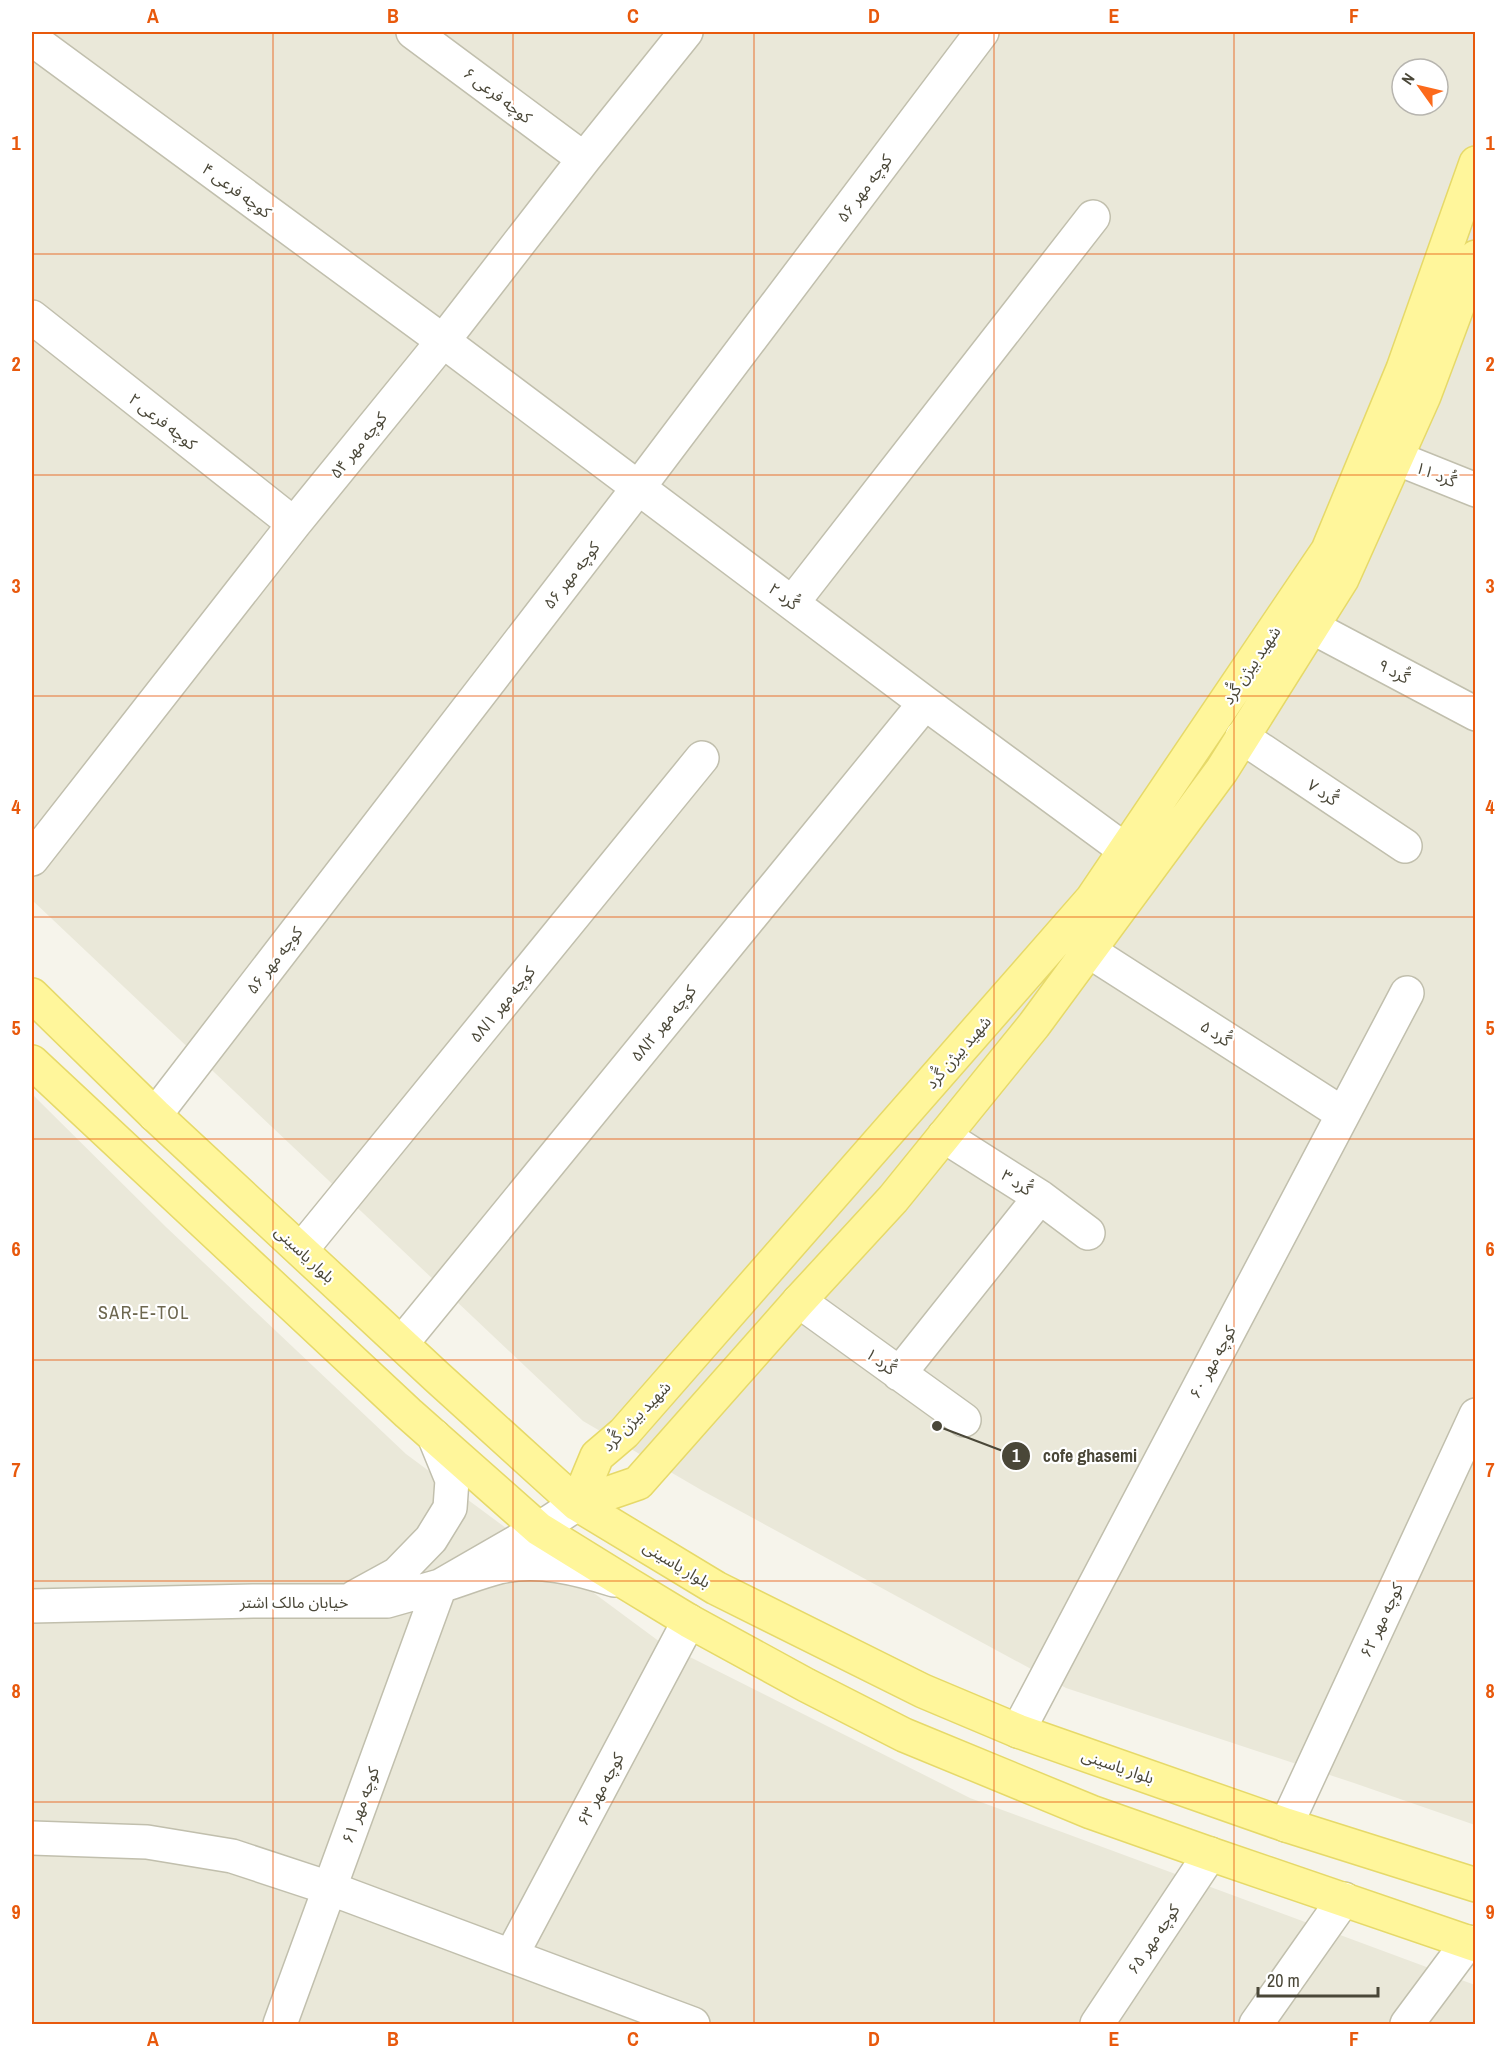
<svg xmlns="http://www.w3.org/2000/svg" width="1507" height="2056" viewBox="0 0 1507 2056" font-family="'Archivo Narrow','Noto Sans Arabic',sans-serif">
<rect width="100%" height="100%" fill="#f6f4eb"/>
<!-- residential -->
<path fill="#eae8d9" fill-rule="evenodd" d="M32 32H1475V1825L1354 1783 1066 1688 703 1491 583 1421 32 900ZM1402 69H1438V105H1402Z
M32 1094 166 1227 406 1454 660 1642 970 1798 1475 1985V2024H32Z"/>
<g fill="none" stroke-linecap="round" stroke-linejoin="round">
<!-- minor casing -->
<g stroke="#c1bfad" stroke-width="36">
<path id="minor" d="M413 32 584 159
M32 39 443 341 925 703 1125 850
M32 317 294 524
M1396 458 1476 490
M793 602 1093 217
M1312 627 1476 714
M1242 737 1405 846
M32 859 294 524 443 341 584 159 686 32
M1089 951 1343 1114
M155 1115 638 488 982 32
M944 1136 1040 1197 1088 1233
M301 1250 702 758
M799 1301 964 1420
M402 1343 925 703
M899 1374 1040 1197
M355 1597 397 1574 431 1539 450 1508 452 1480 434 1436
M32 1606 253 1601H387L440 1586 539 1529 577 1504
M1018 1731 1407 993
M1286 1825 1476 1415
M32 1838 147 1842 232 1856 329 1888 693 2024
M511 1956 689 1621
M280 2024 440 1586C460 1580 479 1572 499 1567 538 1558 577 1568 614 1580
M1097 2024 1210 1854
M1256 2024 1344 1899
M1407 2024 1468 1942"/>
</g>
<!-- major casing -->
<g stroke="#e6d969" stroke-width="36">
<path id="major" d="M32 995 155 1115 437 1377 577 1504 716 1588 923 1691 1018 1731 1286 1825 1476 1885
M32 1062 408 1413 539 1529 628 1584 689 1621 806 1685 904 1735 1091 1812 1210 1854 1476 1945
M577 1504 597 1456 624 1433 1092 899 1328 550 1403 369 1476 163
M577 1504 638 1483 799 1301 893 1199 1034 1025 1222 770 1342 579 1424 396 1476 257"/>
</g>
<!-- minor -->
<use href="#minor" stroke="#fff" stroke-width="33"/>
<!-- major -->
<use href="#major" stroke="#fff69b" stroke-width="33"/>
</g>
<!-- grid -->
<path fill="none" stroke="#e8590c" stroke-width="1.5" stroke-opacity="0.55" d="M273 32V2024M513 32V2024M754 32V2024M994 32V2024M1234 32V2024M32 254H1476M32 475H1476M32 696H1476M32 917H1476M32 1139H1476M32 1360H1476M32 1581H1476M32 1802H1476"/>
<g text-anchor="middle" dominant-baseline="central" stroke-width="4.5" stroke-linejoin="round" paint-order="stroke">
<!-- street labels -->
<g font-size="16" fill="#4a4738" stroke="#fff">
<text transform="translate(498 95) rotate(37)">کوچه فرعی ۶</text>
<text transform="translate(864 188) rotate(-53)">کوچه مهر ۵۶</text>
<text transform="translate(237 190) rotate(36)">کوچه فرعی ۴</text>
<text transform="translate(163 421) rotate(38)">کوچه فرعی ۲</text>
<text transform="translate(358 445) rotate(-51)">کوچه مهر ۵۴</text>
<text transform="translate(1436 474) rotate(22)">گُرد ۱۱</text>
<text transform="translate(571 575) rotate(-52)">کوچه مهر ۵۶</text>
<text transform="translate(784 596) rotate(37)">گُرد ۲</text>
<text transform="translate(1251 665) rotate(-56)">شهید بیژن گُرد</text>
<text transform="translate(1394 671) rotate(28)">گُرد ۹</text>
<text transform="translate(1323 792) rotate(34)">گُرد ۷</text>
<text transform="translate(274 960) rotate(-52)">کوچه مهر ۵۶</text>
<text transform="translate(502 1004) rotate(-51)">کوچه مهر ۵۸/۱</text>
<text transform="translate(663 1023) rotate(-51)">کوچه مهر ۵۸/۲</text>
<text transform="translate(1216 1033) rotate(33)">گُرد ۵</text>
<text transform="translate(958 1052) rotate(-49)">شهید بیژن گُرد</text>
<text transform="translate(1017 1182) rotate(33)">گُرد ۳</text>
<text transform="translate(305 1254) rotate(43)">بلوار یاسینی</text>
<text transform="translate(881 1361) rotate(36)">گُرد ۱</text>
<text transform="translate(1212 1362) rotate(-62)">کوچه مهر ۶۰</text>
<text transform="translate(636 1416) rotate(-46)">شهید بیژن گُرد</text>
<text transform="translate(677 1564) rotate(31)">بلوار یاسینی</text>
<text x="294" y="1602">خیابان مالک اشتر</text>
<text transform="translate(1381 1620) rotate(-65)">کوچه مهر ۶۲</text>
<text transform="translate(1118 1766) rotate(19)">بلوار یاسینی</text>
<text transform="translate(600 1789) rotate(-62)">کوچه مهر ۶۳</text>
<text transform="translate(360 1805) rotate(-70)">کوچه مهر ۶۱</text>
<text transform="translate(1153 1939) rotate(-56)">کوچه مهر ۶۵</text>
</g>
<!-- neighbourhood labels -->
<g font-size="18" letter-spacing="1.5" fill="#6d674f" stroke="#fff">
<text x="144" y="1312">SAR-E-TOL</text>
</g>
</g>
<!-- callouts -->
<path fill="none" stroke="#4a4738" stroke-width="2" d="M937 1426L1016 1456"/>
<g fill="#4a4738" stroke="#fff" stroke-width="2">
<circle cx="937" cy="1426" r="6"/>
<circle cx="1016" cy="1456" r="15"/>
</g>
<g font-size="18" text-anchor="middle" font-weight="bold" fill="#fff">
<text x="1016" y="1462">1</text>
</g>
<g font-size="18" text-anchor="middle" font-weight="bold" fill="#4a4738" stroke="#fff" stroke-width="4.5" stroke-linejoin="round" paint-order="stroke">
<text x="1090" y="1462">cofe ghasemi</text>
</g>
<!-- border -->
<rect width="1507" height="2056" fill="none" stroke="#ffffff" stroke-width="66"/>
<!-- north arrow -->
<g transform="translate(1420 87) rotate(304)"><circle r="28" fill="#ffffff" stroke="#b7b5af" stroke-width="1.5"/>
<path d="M0-4.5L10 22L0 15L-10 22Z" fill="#fc6a1b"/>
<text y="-9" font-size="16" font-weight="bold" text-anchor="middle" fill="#4a4738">N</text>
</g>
<!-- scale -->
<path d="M1258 1987v9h120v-9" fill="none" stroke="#4a4738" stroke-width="3"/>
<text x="1267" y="1987" font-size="18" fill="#4a4738" stroke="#ffffff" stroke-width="4.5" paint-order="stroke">20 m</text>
<rect x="33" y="33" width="1441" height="1990" fill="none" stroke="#e8590c" stroke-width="2"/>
<g font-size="20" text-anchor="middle" font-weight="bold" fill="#e8590c">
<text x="153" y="23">A</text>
<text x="393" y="23">B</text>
<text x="633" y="23">C</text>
<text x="874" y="23">D</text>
<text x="1114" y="23">E</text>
<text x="1354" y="23">F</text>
<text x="16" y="150">1</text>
<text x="1490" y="150">1</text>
<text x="16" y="371">2</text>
<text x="1490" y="371">2</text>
<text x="16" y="593">3</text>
<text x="1490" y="593">3</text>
<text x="16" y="814">4</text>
<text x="1490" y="814">4</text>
<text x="16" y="1035">5</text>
<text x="1490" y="1035">5</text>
<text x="16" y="1256">6</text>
<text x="1490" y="1256">6</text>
<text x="16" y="1477">7</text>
<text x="1490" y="1477">7</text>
<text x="16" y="1698">8</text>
<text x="1490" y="1698">8</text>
<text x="16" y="1919">9</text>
<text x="1490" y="1919">9</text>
<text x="153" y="2046">A</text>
<text x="393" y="2046">B</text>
<text x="633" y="2046">C</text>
<text x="874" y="2046">D</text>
<text x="1114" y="2046">E</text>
<text x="1354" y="2046">F</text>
</g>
</svg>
